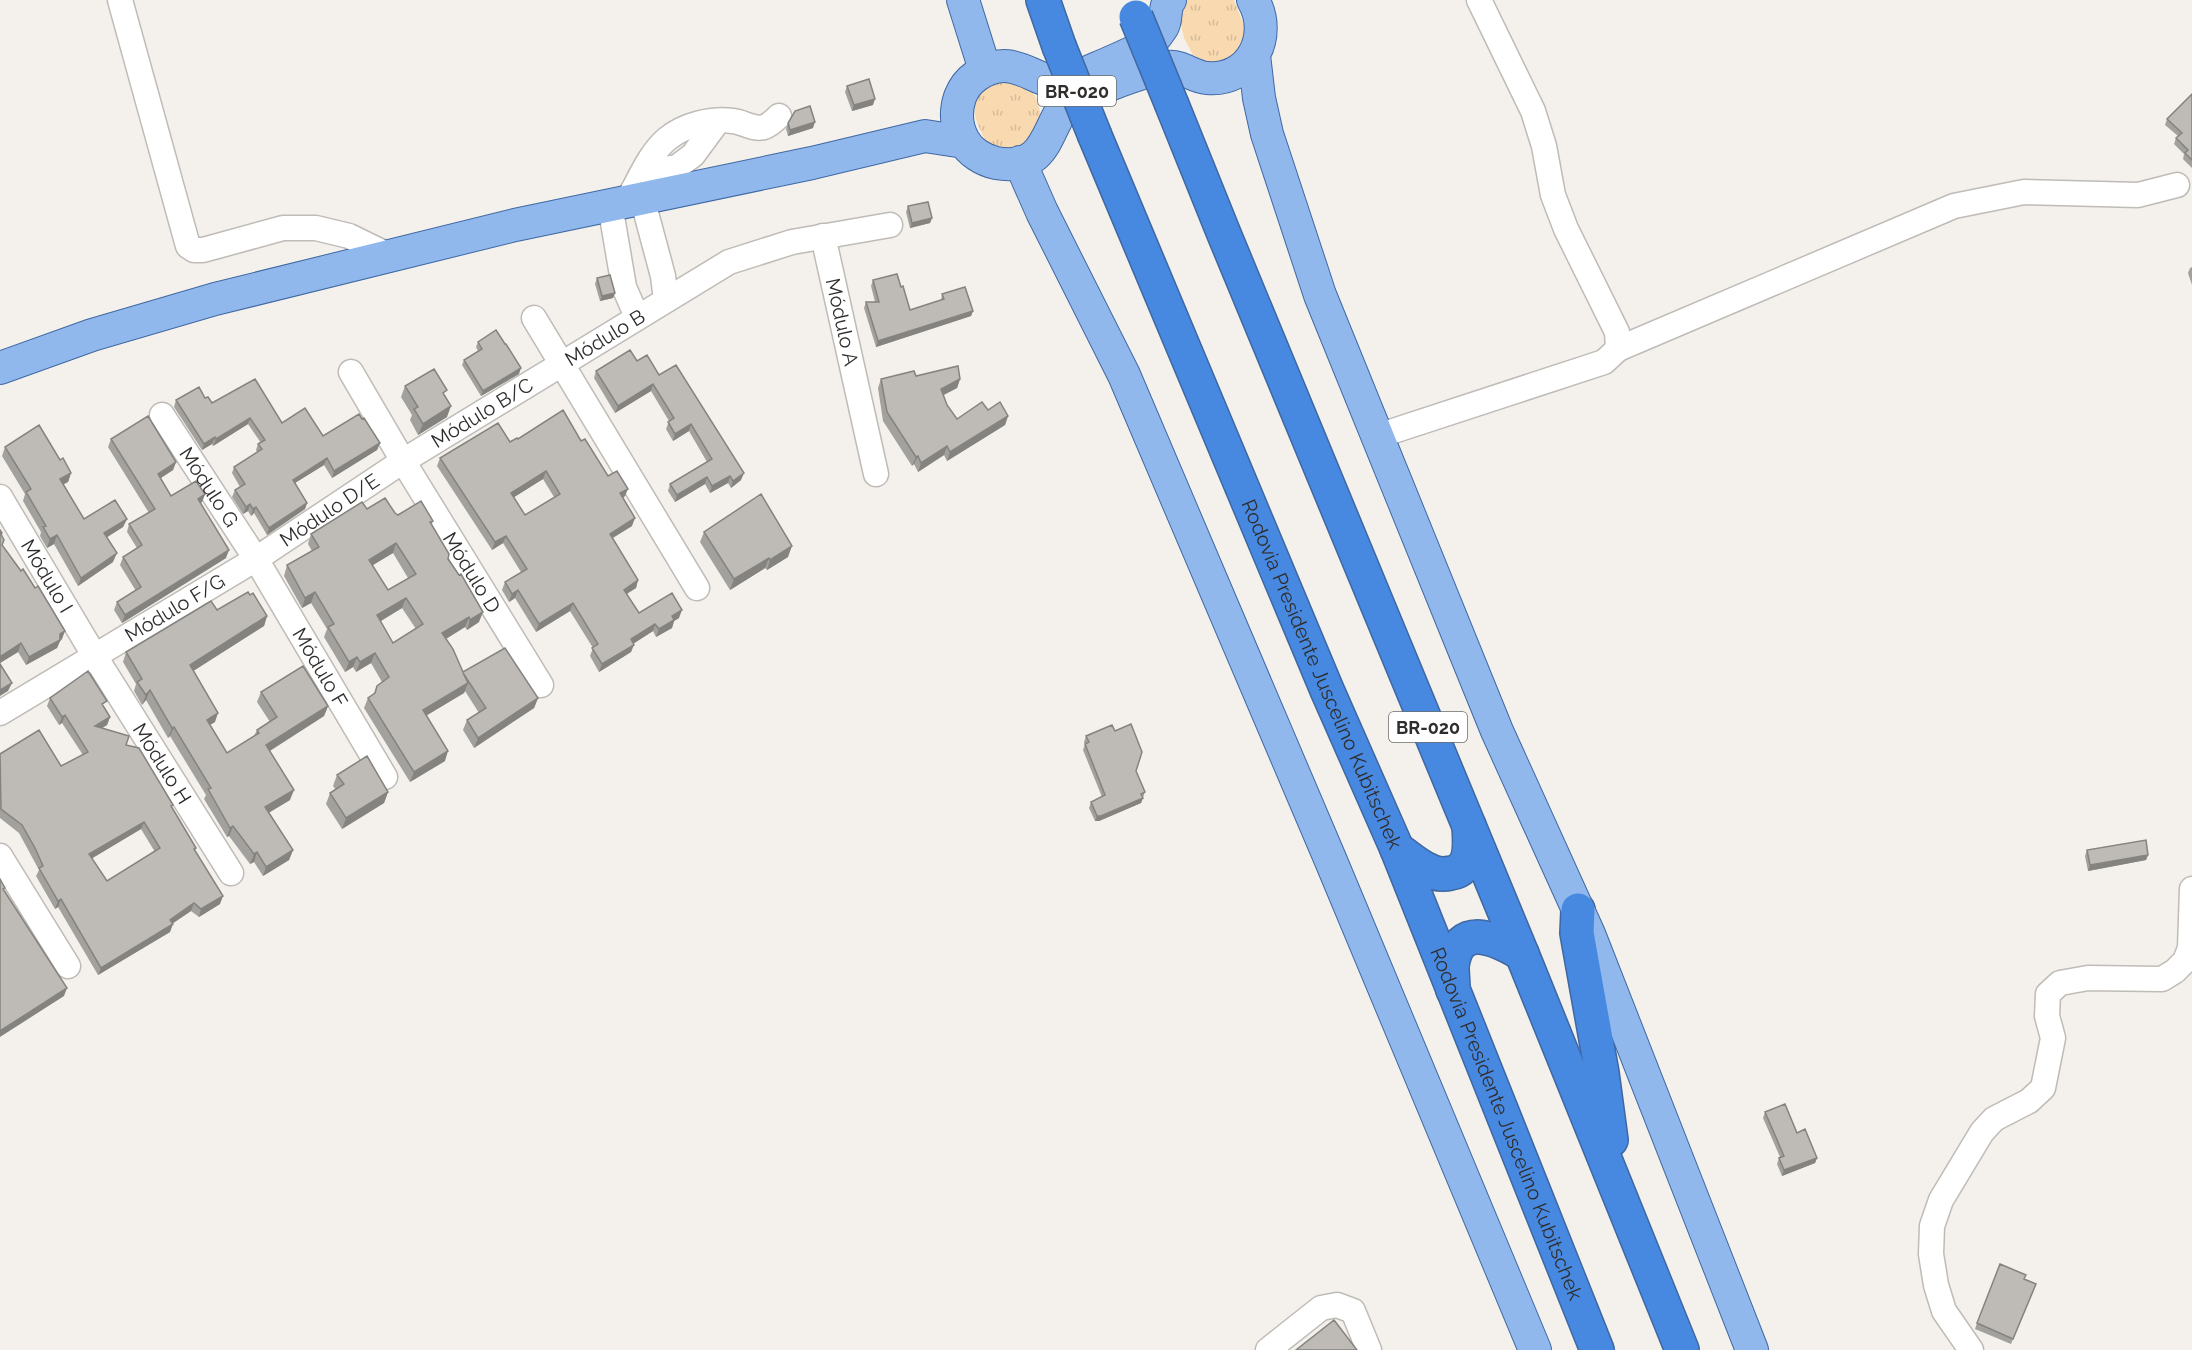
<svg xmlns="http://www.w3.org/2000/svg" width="2192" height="1350" viewBox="0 0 2192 1350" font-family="Raleway,sans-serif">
<defs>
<pattern id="grass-tufts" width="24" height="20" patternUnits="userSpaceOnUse" patternTransform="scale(1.5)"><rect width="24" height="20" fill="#f9dab0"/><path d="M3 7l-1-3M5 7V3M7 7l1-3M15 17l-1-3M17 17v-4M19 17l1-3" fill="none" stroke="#d6bb98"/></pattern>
</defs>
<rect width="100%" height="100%" fill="#f4f1ec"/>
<!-- grass -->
<path fill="url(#grass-tufts)" d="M1184 0H1234L1247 33 1241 55 1213 64 1193 55 1184 38 1179 17Z
M990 75 1027 86 1036 97 1042 119 1025 153 989 146C972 119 967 100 990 75Z"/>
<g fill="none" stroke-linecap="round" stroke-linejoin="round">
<!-- minor casing -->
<g stroke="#bfbbb6" stroke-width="27">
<g id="minor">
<path d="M120 0 188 246 194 250H203L283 228H316L349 236 390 256"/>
<path d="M644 172 677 167 693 155 718 121"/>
<path d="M642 198 663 276 666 300"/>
<path d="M627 201C639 181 649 154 667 139 684 125 711 118 733 121 743 122 754 130 764 127 770 125 775 120 779 116"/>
<path d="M610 205 624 287 637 317"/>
<path id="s1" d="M823 236 876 474"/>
<path d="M534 318 697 588"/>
<path d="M1618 349 1954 206 2024 192 2138 195 2177 185"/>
<path id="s2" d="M351 372 403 461 541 685"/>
<path id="s3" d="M162 415 256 559 385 777"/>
<path d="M1378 436 1604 362 1618 349 1617 332 1566 229 1553 195 1544 146 1533 111 1479 0"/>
<path id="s4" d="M0 497 94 655 231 873"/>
<path id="s5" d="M0 713 256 559 403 461 729 262 792 242 890 225"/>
<path d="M0 856 68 966"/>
<path d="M1268 1350 1321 1308 1337 1305 1353 1311 1369 1350"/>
<path d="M1971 1350 1944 1311 1936 1285 1931 1254 1932 1226 1941 1200 1982 1132 1994 1119 2029 1101 2043 1088 2053 1038 2047 1016 2048 994 2060 983 2088 978 2162 979 2175 971 2185 961 2190 948 2192 889"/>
</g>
</g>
<!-- major casing -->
<g stroke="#3f68a2" stroke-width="34">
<path id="major" d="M963 0 985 70
M1170 0C1164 7 1167 18 1163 26 1159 32 1152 43 1145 46 1131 54 1115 60 1100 67 1089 71 1078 78 1066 81 1037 89 1016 48 976 76 969 81 963 89 960 97 955 112 956 127 964 141 970 152 983 160 996 163 1053 173 1045 118 1073 98 1078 95 1085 94 1090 92 1116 83 1141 71 1168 67 1181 65 1193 77 1207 78 1250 82 1274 36 1253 0
M1254 55 1259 98 1267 134 1320 295 1497 731 1589 934 1752 1350
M1020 162 1042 212 1124 375 1331 861 1535 1350
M0 368 92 335 215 299 515 225 812 163 925 136 964 142"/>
</g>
<!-- highway casing -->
<g stroke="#3f68a2" stroke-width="36">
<g id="highway">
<path d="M1043 0 1059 46"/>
<path d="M1172 105 1224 234 1522 954 1682 1350"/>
<path id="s6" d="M1095 136 1327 690 1397 849 1597 1350"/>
<path d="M1397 849C1407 856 1417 865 1428 870 1435 874 1443 875 1451 873 1473 870 1470 842 1469 826"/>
<path d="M1578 910 1577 933 1602 1073 1611 1140"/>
<path d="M1453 990C1453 982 1452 974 1452 966 1458 920 1497 939 1522 954"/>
</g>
</g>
<!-- minor -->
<use href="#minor" stroke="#fff" stroke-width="24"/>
<!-- major -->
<use href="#major" stroke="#91b8ed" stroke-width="32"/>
<!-- highway -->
<use href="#highway" stroke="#4788e1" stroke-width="33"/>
<!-- highway-bridge casing -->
<g stroke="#3f68a2" stroke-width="36" stroke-linecap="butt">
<path id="highway-bridge" d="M1136 17 1172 105
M1059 46 1095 136"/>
</g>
<!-- highway-bridge -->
<use href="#highway-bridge" stroke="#4788e1" stroke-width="33"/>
</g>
<!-- wall -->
<path fill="#a3a19d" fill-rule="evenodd" d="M847 86 873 105 852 111 845 92Z
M2192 94V168L2183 159 2184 154 2174 144 2176 138 2178 136 2165 125 2167 119Z
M788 123 813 128 788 136 786 129Z
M908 206 932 218 930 223 910 228 906 212Z
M2192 267V285L2188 273 2190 268Z
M597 278 615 293 613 298 600 301 595 284Z
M873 280 901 287 910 310 941 301 942 294 973 311 971 316 876 347 864 308 866 302H875L871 286Z
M478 342 505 344 519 374 481 396 462 365 464 360 478 351 476 347Z
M637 361 659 375 741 480 731 488 728 483 710 493 705 484 675 502 668 491 670 484 707 462 689 431 673 441 666 429 669 421 651 391 615 413 594 378 596 371Z
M916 376 960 379 957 388 943 395 947 405 957 419 988 410 1008 416 1005 425 947 461 944 455 918 472 914 464 912 466 883 421 878 388 881 379Z
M405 386 445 397 447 417 418 435 410 420 412 415 401 397Z
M205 398 212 403 282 423 323 436 380 443 377 450 332 478 324 465 295 483 307 503 305 509 267 535 254 513 251 516 248 511 243 514 232 497 235 490 240 487 232 473 234 467 257 452 256 450 258 444 261 443 248 424 213 446 212 444 202 450 174 407 176 400Z
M111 439 176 462 173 470 160 478 171 496 205 494 202 502 200 503 226 558 122 623 114 610 117 602 136 591 120 565 123 557 137 548 127 532 129 524 149 513 108 447Z
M518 439 581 441 608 476 625 496 623 498 632 526 613 538 638 580 636 588 627 594 639 613 679 618 674 621 672 628 656 637 653 631 633 644 631 652 599 672 590 656 593 648 570 611 536 632 515 598 509 602 502 590 505 582 521 572 503 543 492 550 437 466 440 458ZM543 479 554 497 525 515 514 497Z
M5 447 60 460 71 473 68 482 63 484 84 519H127L123 527 107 537 113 562 78 586 54 544 47 548 40 536 41 532 23 501 25 494 2 456Z
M367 509 433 521 432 524 479 622 467 630 465 627 446 639 463 672 538 698 534 708 474 748 463 730 467 720 479 713 465 691 464 693 427 715 445 761 410 782 364 708 368 698 374 694 377 686 382 682 371 663 356 672 353 667 345 672 324 637 327 629 311 603 302 608 284 576 287 565 312 551 308 544 311 534ZM393 553 408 578 388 590 372 565ZM402 608 416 629 393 643 381 621Z
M0 530 2 545 62 639 60 641 57 648 26 665 18 652 0 663Z
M704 532 788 557 767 570 765 568 730 590 700 542Z
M217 610 267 616 264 626 193 671 215 722 210 725 227 753 254 736 257 730 270 722 257 702 261 692 328 706 324 716 270 751 290 800 269 812 293 850 289 860 263 876 254 862 250 864 229 836 227 837 204 799 206 795 170 736 168 738 146 700 142 705 134 691 136 684 123 662 126 652Z
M50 698 104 708 110 717 107 725 102 728 126 745 172 807 196 848 195 851 220 904 199 917 191 911 172 924 170 932 98 975 58 907 55 909 36 876 39 870 19 833 0 818V754L61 766 83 755 62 723 59 725 47 706ZM141 829 155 852 107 881 92 858Z
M1115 731 1136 771 1145 792 1141 803 1099 821H1095L1089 808 1091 802 1102 797 1083 750 1085 744 1084 742 1086 736Z
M337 775 388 792 384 803 342 829 326 804 330 793 336 790 333 786Z
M2087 850 2148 855 2146 860 2088 871 2085 856Z
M1765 1112 1797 1133 1817 1158 1815 1163 1782 1176 1777 1164 1779 1158 1780 1157 1763 1118Z
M2024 1279 2036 1284 2011 1344 1975 1329 1977 1323Z"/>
<!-- shaded-wall -->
<path fill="#85837f" d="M875 99 873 105 852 111 854 105Z
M815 122 813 128 788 136 790 130Z
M932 218 930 223 910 228 912 223Z
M615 293 613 298 600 301 602 296Z
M973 311 971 316 876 347 878 341Z
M521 368 519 374 481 396 483 391Z
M960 379 957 388 938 398 941 389Z
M653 384 651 391 615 413 618 406Z
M451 406 447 417 418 435 423 424Z
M1008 416 1005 425 947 461 950 452Z
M250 418 248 424 213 446 216 439Z
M691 424 689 431 673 441 675 434Z
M215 437 212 444 202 450 204 444Z
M380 443 377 450 332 478 334 471Z
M947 446 944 455 918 472 921 463Z
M918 456 914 464 912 466 916 457Z
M327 458 324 465 290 486 293 480Z
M176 462 173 470 155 482 158 474Z
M546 471 543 479 508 501 511 493Z
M71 473 68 482 57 488 60 479Z
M744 473 741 480 731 488 733 481Z
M730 476 728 483 710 493 712 486Z
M707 477 705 484 675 502 677 495Z
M628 489 625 496 617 501 620 493Z
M205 494 202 502 195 507 198 499Z
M307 503 305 509 267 535 269 528Z
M250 504 248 511 243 514 246 507Z
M256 507 254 513 251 516 253 509Z
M635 518 632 526 607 541 610 534Z
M127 519 123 527 101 541 104 533Z
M57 535 54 544 47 548 50 539Z
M506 536 503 543 492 550 495 542Z
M396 543 393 553 365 570 369 560Z
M792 546 788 557 767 570 770 560Z
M229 550 226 558 122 623 125 615Z
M117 553 113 562 78 586 81 578Z
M769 558 765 568 730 590 734 579Z
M638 580 636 588 621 597 624 590Z
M518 590 515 598 509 602 512 594Z
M315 592 311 603 302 608 305 598Z
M406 598 402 608 374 625 377 615Z
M573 603 570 611 536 632 539 624Z
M682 610 679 618 674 621 672 628 656 637 659 629 672 616Z
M483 612 479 622 467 630 470 620Z
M267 616 264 626 187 675 190 665Z
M469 617 465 627 439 643 442 633Z
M655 624 653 631 628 647 631 639Z
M65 631 62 639 60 641 57 648 26 665 29 657Z
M21 643 18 652 0 663V657Z
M634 645 631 652 599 672 602 664Z
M375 653 371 663 356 672 360 662Z
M357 657 353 667 345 672 349 662Z
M12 683 8 691 0 696V690Z
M468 683 464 693 419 720 423 710Z
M150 690 146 700 142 705 146 695Z
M538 698 534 708 474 748 478 738Z
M328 706 324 716 263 755 266 745Z
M218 713 215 722 203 729 207 720Z
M65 715 62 723 59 725 62 717Z
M110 717 107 725 92 734 95 726Z
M174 727 170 736 168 738 172 728Z
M448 751 445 761 410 782 414 772Z
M294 790 290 800 262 817 265 807Z
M388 792 384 803 342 829 346 818Z
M1143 798 1141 803 1099 821H1095L1097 816Z
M144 822 141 829 86 862 89 854Z
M233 826 229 836 227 837 230 828Z
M293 850 289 860 263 876 266 867Z
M257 852 254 862 250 864 254 854Z
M2148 855 2146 860 2088 871 2090 865Z
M223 896 220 904 199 917 201 909Z
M61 899 58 907 55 909 58 901Z
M194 903 191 911 167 927 170 920Z
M173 924 170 932 98 975 101 968Z
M67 988 64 996 0 1037V1031Z
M1817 1158 1815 1163 1782 1176 1784 1170Z"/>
<!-- building -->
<path fill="#bebbb6" stroke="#85837f" stroke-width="1.5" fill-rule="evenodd" d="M869 79 875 99 854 105 847 86Z
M2192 94V160L2185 153 2188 150 2176 138 2182 133 2167 119Z
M810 106 815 122 790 130 788 123 795 111Z
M928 202 932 218 912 223 908 206Z
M897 274 901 287 903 286 910 310 944 299 942 294 965 287 973 311 878 341 866 302H879L873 280Z
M610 275 615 293 602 296 597 278Z
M496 330 505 344H506L521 368 483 391 464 360 482 349 478 342Z
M630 350 637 361 647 355 659 375 676 365 744 473 733 481 730 476 712 486 707 477 677 495 670 484 712 459 691 424 675 434 668 422 674 418 653 384 618 406 596 371Z
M958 366 960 379 941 389 947 405 957 419 982 402 988 410 1000 402 1008 416 950 452 947 446 921 463 918 456 916 457 887 412 881 379 914 371 916 376Z
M434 369 447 390 443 393 451 406 423 424 414 409 418 407 405 386Z
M255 379 282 423 305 408 323 436 359 414 362 419 364 418 380 443 334 471 327 458 293 480 307 503 269 528 256 507 253 509 250 504 246 507 235 490 245 484 234 467 262 449 258 444 265 440 250 418 216 439 215 437 204 444 176 400 199 387 205 398 208 397 212 403Z
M563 410 581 441 585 439 608 476 617 471 628 489 620 493 635 518 610 534 638 580 624 590 639 613 672 593 682 610 672 616 674 620 659 629 655 624 631 639 634 645 602 664 592 648 598 644 573 603 539 624 518 590 512 594 505 582 527 569 506 536 495 542 440 458 498 423 510 442 517 438 518 439ZM546 471 560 494 525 515 511 493Z
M148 416 176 462 158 474 171 496 196 481 205 494 198 499 229 550 125 615 117 602 141 587 123 557 142 545 129 524 155 509 111 439Z
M39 425 60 460 63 458 71 473 60 479 84 519 115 500 127 519 104 533 117 553 81 578 57 535 50 539 43 527 46 526 26 492 31 489 5 447Z
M761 494 792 546 770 560 769 558 734 579 704 532Z
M385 498 395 513 398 515 421 501 433 521 430 522 449 554 448 559 459 575 461 574 483 612 470 620 469 617 442 633 453 649 463 672 505 648 538 698 478 738 467 720 486 708 463 673 468 683 423 710 448 751 414 772 368 698 375 693 377 686 389 677 375 653 360 662 357 657 349 662 328 627 334 624 315 592 305 598 287 565 319 547 311 534 362 502 367 509ZM396 543 416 574 388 590 369 560ZM406 598 423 624 393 643 377 615Z
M0 530 2 533 1 534 4 540 2 545 21 571 23 569 35 588 38 586 65 631 60 634V640L29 657 21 643 0 657Z
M248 592 250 595 253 593 267 616 190 665 218 713 207 720 227 753 259 733 257 730 277 717 261 692 303 666 328 706 266 745 294 790 265 807 293 850 266 867 257 852 254 854 233 826 230 828 208 789 211 788 174 727 172 728 150 690 146 695 137 682 142 679 126 652 211 601 217 610Z
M0 664 12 683 0 690Z
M88 671 107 701 102 704 110 717 95 726 129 736 126 745 139 748 173 805 171 806 196 848 194 849 223 896 201 909 194 903 170 920 173 924 101 968 61 899 58 901 39 868 43 866 35 848 22 825 1 809 0 754 39 730 61 766 88 752 65 715 62 717 50 698ZM144 822 160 848 107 881 89 854Z
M1131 724 1142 752 1136 771 1145 792 1141 794 1143 798 1101 816H1097L1091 802 1105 795 1085 744 1089 742 1086 736 1112 725 1115 731Z
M367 756 388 792 346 818 330 793 344 784 337 775Z
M2146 840 2148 855 2090 865 2087 850Z
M0 879 5 888 3 889 67 988 0 1031Z
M1785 1104 1797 1133 1805 1129 1817 1158 1784 1170 1779 1158 1784 1156 1765 1112Z
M2000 1264 2026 1275 2024 1279 2036 1284 2013 1339 1977 1323Z
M1334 1320 1357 1350H1296Z"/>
<g text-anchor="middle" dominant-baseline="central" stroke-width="4.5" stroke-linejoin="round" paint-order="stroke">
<!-- shield labels -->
<g fill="#fff" stroke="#6e6d6b" stroke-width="1.5">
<rect x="1038" y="76" width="78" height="30" rx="4.5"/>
<rect x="1389" y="712" width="78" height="30" rx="4.5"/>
</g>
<g font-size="18" font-weight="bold" fill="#302e2c">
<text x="1077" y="91">BR-020</text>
<text x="1428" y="727">BR-020</text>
</g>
<!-- street labels -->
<g font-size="20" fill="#302e2c" stroke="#fff">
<text stroke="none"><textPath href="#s1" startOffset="88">Módulo A</textPath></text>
<text stroke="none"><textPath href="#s5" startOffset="712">Módulo B</textPath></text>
<text stroke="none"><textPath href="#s5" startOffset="568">Módulo B/C</textPath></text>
<text stroke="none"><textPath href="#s3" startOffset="86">Módulo G</textPath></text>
<text stroke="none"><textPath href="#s5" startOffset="387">Módulo D/E</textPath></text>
<text stroke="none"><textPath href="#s2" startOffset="234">Módulo D</textPath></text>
<text stroke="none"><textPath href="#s4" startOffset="92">Módulo I</textPath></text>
<text stroke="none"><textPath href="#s5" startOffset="204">Módulo F/G</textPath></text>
<text stroke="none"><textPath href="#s3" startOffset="298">Módulo F</textPath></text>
<text stroke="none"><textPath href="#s6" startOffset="584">Rodovia Presidente Juscelino Kubitschek</textPath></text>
<text stroke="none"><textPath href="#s4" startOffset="312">Módulo H</textPath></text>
<text stroke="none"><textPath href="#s6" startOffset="1070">Rodovia Presidente Juscelino Kubitschek</textPath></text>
</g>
</g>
</svg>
